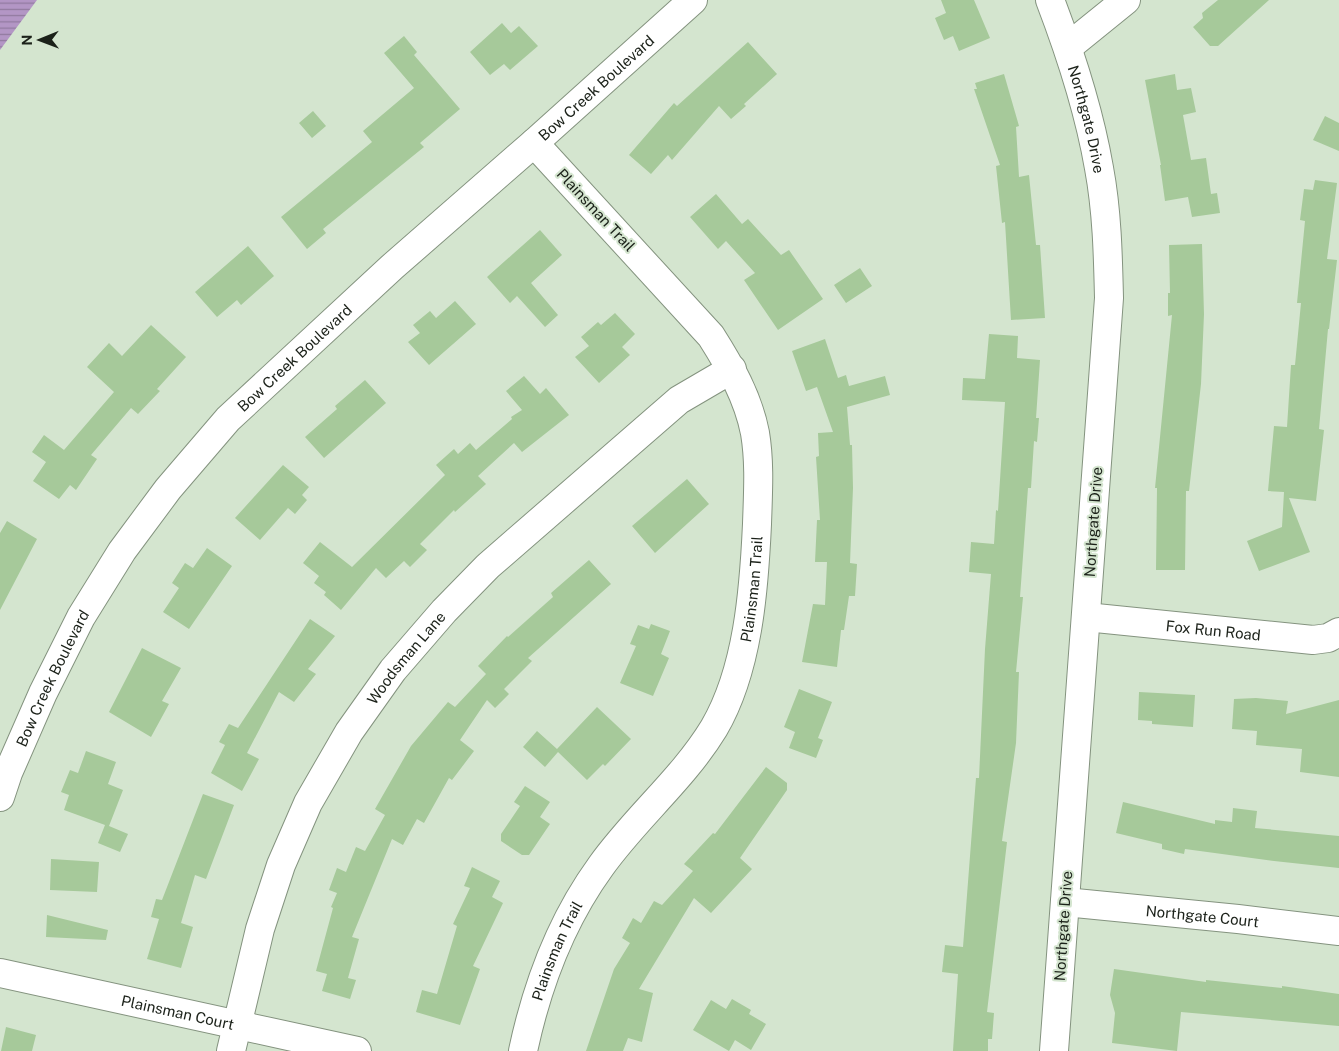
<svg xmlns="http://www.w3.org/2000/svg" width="1339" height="1051" viewBox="0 0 1339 1051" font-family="'Public Sans',sans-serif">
<defs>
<pattern id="water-rules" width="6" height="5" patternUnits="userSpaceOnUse" patternTransform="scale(1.25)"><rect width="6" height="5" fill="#b396c5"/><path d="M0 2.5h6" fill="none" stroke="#917a9f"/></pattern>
</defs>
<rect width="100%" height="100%" fill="#d4e5cf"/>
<!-- water -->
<path fill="url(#water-rules)" d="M0 0H37L0 50Z"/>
<!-- building -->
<path fill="#a6c99a" d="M941 0H974L990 38 959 51 953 36 944 40 935 18 946 13Z
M1218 0H1269L1218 46H1210L1193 27 1203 18 1202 13Z
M502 23 511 33 519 26 538 46 510 70 504 64 490 75 470 52Z
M404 36 417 52 414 55 460 109 420 143 424 147 323 229 326 233 307 249 281 217 372 142 363 131 414 88 384 53Z
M748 42 777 74 744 104 746 106 731 119 719 106 672 160 668 155 651 174 629 155 674 103 677 106Z
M1004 74 1019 126 1016 127 1019 177 1029 175 1036 245H1040L1045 318 1011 320 1005 222 1002 223 996 166 1000 165 974 89H977L975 83Z
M1175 74 1177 90 1191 88 1196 112 1183 115 1191 160 1206 158 1211 194 1217 193 1220 213 1192 217 1188 197 1165 201 1160 165H1161L1145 80Z
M313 111 326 126 312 138 299 123Z
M1325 116 1339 123V151L1313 140Z
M1315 180 1337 183 1327 259 1337 260 1329 329H1328L1319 429 1324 430 1316 501 1289 498 1310 552 1259 571 1247 541 1282 527 1284 492 1268 491 1274 426 1287 427 1291 365H1295L1301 303H1297L1305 221 1300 220 1304 189 1313 190Z
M716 194 742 224 748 219 781 255 789 250 823 299 778 330 744 280 755 273 726 241 718 249 690 217Z
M540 230 562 255 531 283 558 315 545 327 517 296 510 303 487 277Z
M1202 244 1204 314 1201 384 1189 491H1186L1185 570H1156L1157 488H1155L1172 315 1168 316V293H1170L1169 245Z
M248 246 274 276 241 305 237 300 217 317 195 292Z
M860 268 872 286 846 303 834 285Z
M455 301 476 324 429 365 408 342 420 333 413 325 430 311 436 318Z
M615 313 635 334 622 347 630 355 599 383 575 357 589 346 581 337 598 322 601 325Z
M151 325 186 357 157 389 160 391 138 414 131 408 91 455 97 459 76 490 70 485 59 499 33 481 46 462 32 452 44 435 64 450 114 392 87 367 109 343 122 356Z
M989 334 1018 336 1017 358 1040 360 1036 418H1039L1037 442 1034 441 1031 488H1028L1020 597H1023L1016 672H1019L1016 743 1002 841 1007 842 987 1012 994 1013 992 1039H988V1051H953L958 974 942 972 945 945 963 947 976 778H979L985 649 991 574 969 572 971 542 994 544 996 510 998 511 1005 402 962 400 963 378 985 379Z
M825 339 838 378 846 375 849 386 885 376 890 395 847 407 850 445H852L853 488 850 563 857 564 855 596H849L844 630H841L837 667 802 662 813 604 825 605 827 562H815L817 520H820L816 457 819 456 818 433 833 432 817 387 806 391 792 351Z
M524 376 540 394 546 388 569 415 522 452 514 443 478 476 486 484 455 512 454 510 420 544 427 550 410 567 404 561 386 578 376 568 341 610 324 595 326 592 314 583 319 576 303 563 320 542 352 567 445 475 436 465 454 449 458 454 470 443 476 450 512 419 511 417 522 410 506 391Z
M365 380 386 403 324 458 305 437 337 409 335 406Z
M283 465 309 487 302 495 307 500 295 514 288 508 260 540 235 518Z
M687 479 709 504 655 553 632 526Z
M7 521 37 539 0 610V533Z
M207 548 232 566 189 629 163 612 179 588 172 583 185 563 193 568Z
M589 560 611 584 528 658 532 661 504 689 509 694 495 708 487 700 460 740 474 751 452 780 449 778 424 823 417 819 403 845 392 839 352 937 359 939 348 978 356 980 350 999 322 991 327 974 316 971 333 908 331 907 337 893 329 890 337 868 346 872 356 847 365 851 385 815 375 809 411 746 448 702 455 707 486 674 478 666 507 636 508 637 553 597 551 593Z
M310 619 335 636 308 669 316 674 294 702 279 692 247 753 259 759 242 791 211 773 225 745 219 742 229 724 238 728Z
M651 624 670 631 661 654 669 658 653 696 620 683 636 646 630 644 638 625 649 629Z
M142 648 181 668 162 701 169 704 151 737 109 712Z
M799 689 832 702 818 738 823 740 816 758 789 748 795 732 784 727Z
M1139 692 1195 695 1193 727 1152 724V721L1138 720Z
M1256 698 1288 701 1286 714 1339 700V777L1300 772 1302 749 1256 745 1257 731 1232 729 1234 699Z
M597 707 631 739 605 766 603 764 587 780 558 752 545 767 523 747 537 731 557 749Z
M86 751 116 762 108 784 123 790 109 826 128 834 120 852 98 843 105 825 64 810 69 795 61 792 70 770 78 773Z
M766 767 787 783V790L740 858 752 869 711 913 694 898 639 989 653 993 642 1042 628 1038 623 1051H586L614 969 630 943 622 938 633 918 641 923 654 901 662 905 693 871 684 864 713 833 715 834Z
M525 786 550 802 540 817 550 824 529 855H522L501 841V834L520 806 514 802Z
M203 794 234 805 206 879 195 875 181 923 193 927 181 968 147 959 159 919 151 917 156 899 162 900Z
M1123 802 1215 824V820L1232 822 1233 808 1257 811 1255 828 1339 836V868L1274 861 1185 849 1184 854 1162 849V844L1116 833Z
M51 859 99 862 97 892 50 890Z
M472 867 500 881 492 897 503 903 473 966 480 969 460 1025 416 1012 422 990 437 994 457 926 453 924 470 888 464 886Z
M47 915 108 930 106 940 46 937Z
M1114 969 1206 982V980L1282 988V986L1339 994V1026L1181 1012 1177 1051 1112 1043 1115 1013 1110 995Z
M732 999 751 1010 749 1014 766 1024 751 1050 735 1040 729 1051 693 1030 711 1000 726 1009Z
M6 1027 36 1035 32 1051H1Z"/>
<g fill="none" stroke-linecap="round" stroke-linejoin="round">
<!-- minor casing -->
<g stroke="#84937f" stroke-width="30">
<g id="minor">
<path id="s1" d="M1050 0C1071 55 1089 110 1099 168 1107 211 1108 255 1109 298L1054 1051"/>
<path d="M1068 47 1126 0"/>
<path id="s2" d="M1086 617 1313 640 1328 638 1339 632"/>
<path id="s3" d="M0 797 8 773 43 693 81 617 122 551 168 489 228 419 392 267 534 143 693 0"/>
<path id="s4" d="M1065 902 1238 919 1339 931"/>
<path id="s5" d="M0 973 357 1051"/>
<path id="s6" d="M231 1051 260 929 281 865 308 803 349 732 393 670 444 611 488 566 679 400 732 369"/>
<path id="s7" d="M523 1051C537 985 561 921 601 866 636 817 683 779 714 728 748 670 754 590 757 524 758 493 760 463 755 433 748 397 730 366 711 336L534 143"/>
</g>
</g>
<!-- minor -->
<use href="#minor" stroke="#fff" stroke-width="28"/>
</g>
<g text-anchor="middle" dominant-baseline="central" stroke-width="4" stroke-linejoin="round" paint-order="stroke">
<!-- street labels -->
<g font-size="15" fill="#1b2119" stroke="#d4e5cf">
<text stroke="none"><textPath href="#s3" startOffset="940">Bow Creek Boulevard</textPath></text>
<text stroke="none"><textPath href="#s1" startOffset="125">Northgate Drive</textPath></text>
<text transform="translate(596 210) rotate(47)">Plainsman Trail</text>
<text stroke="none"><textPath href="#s3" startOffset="535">Bow Creek Boulevard</textPath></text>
<text transform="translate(1093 522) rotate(-86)">Northgate Drive</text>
<text stroke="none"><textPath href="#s7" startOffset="526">Plainsman Trail</textPath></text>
<text stroke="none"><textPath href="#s2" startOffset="128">Fox Run Road</textPath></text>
<text stroke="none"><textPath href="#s6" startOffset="436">Woodsman Lane</textPath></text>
<text stroke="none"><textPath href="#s3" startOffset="130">Bow Creek Boulevard</textPath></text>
<text stroke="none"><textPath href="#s4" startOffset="138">Northgate Court</textPath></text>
<text transform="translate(1063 926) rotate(-86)">Northgate Drive</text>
<text stroke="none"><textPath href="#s7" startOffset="106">Plainsman Trail</textPath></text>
<text stroke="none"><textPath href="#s5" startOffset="182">Plainsman Court</textPath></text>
</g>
</g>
<!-- north arrow -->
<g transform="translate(40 40) rotate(269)" stroke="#d4e5cf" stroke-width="4" paint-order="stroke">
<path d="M0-4L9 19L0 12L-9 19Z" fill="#1b2119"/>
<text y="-8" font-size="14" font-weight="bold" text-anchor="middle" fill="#1b2119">N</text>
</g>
</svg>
